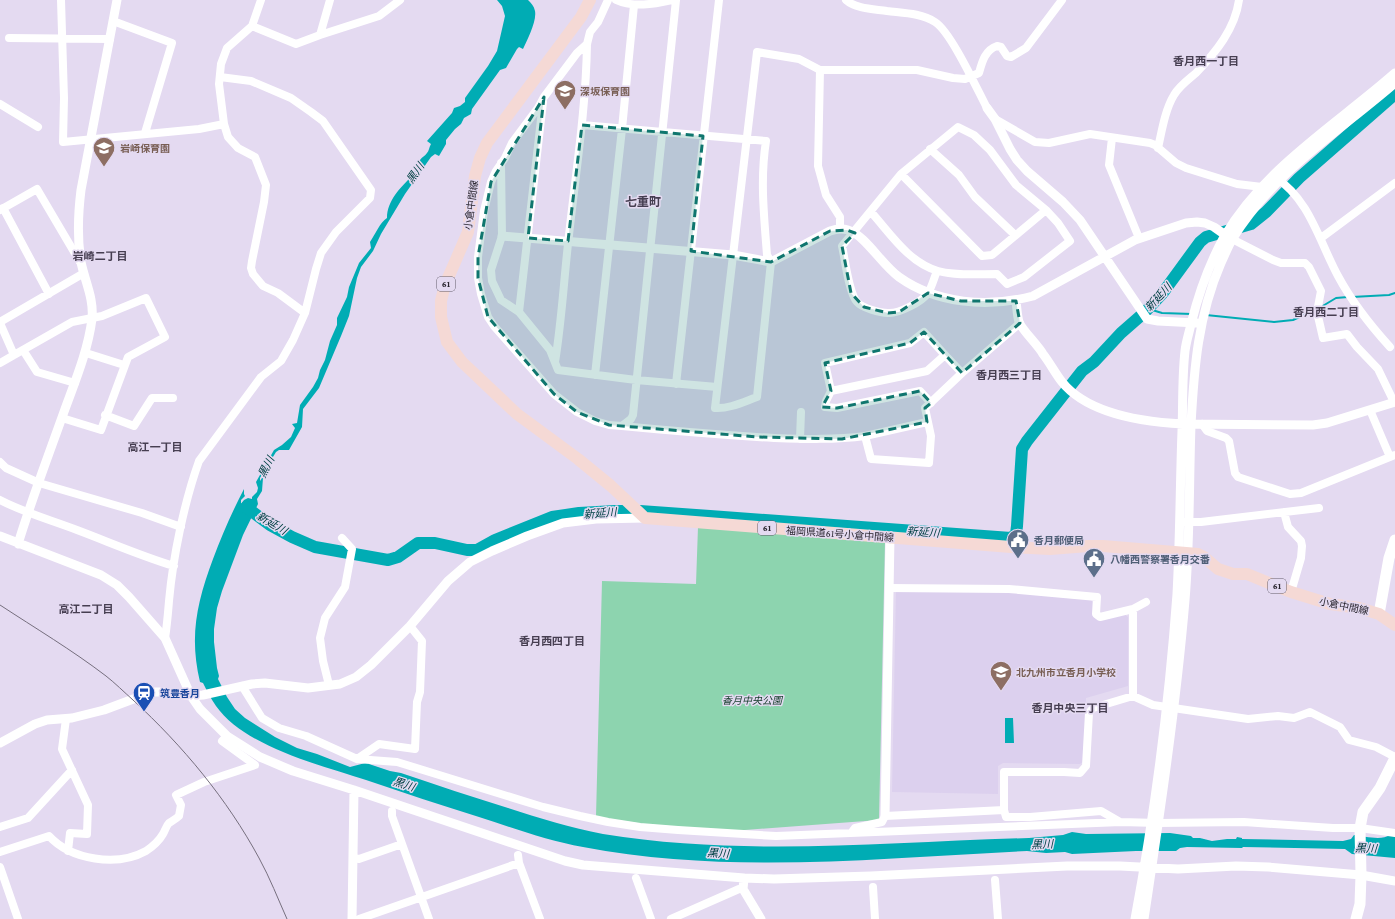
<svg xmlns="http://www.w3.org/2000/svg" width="1395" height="919" viewBox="0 0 1395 919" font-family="'Crimson Pro','Noto Sans JP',serif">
<rect width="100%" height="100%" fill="#e4daf1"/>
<!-- built -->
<path fill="#dcd0ee" d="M896 591 1005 592 1091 600 1093 602V616L1098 620 1124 614 1128 617V686L1086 698 1084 761 1080 764 1003 763 998 766V794L892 792Z"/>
<!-- green -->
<path fill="#8dd4af" d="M698 527 885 541 879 820 732 831 644 824 596 817 602 581 696 584Z"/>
<!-- water -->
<path fill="#00acb4" d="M497 0H528C531 3 534 6 535 11 537 21 527 40 523 49L519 47 517 49 506 68 500 70 472 109 471 114 464 118 461 124 455 129 446 140V144L439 156 435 154 431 157 405 194 381 234 373 251 361 267 357 278 349 316 341 336 319 388 303 409 302 427 289 450H279L276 452 260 478V481L262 478H263L262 491 257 499 258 504 243 535 222 591 217 608 214 629V642L217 668 219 676 218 679 227 697 235 709 245 718 275 737 297 748 317 754 350 767 369 762V764L390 771 401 773C437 785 472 797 508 808 539 818 571 828 603 834 745 857 887 842 1029 838L1063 835 1072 832 1086 834 1170 833 1191 836 1193 838H1200L1212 841 1227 839H1236L1237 837 1242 838V839L1343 841 1351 839 1354 835C1364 836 1381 841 1390 835L1395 836V858L1352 854 1345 849 1243 847 1242 848 1187 847 1180 848 1176 851H1136L1072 854 1065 852 1046 853 1027 851C879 858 730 875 583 847 548 841 513 828 479 817 441 805 404 793 366 780 320 765 245 747 216 706 211 699 207 691 203 683L200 682C189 636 197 602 213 559 222 535 232 512 244 489V494L245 496 241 500V504L244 500 248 498 252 499V497L257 492 258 488 256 482 274 450 282 445 291 437 295 428 292 424 297 423 300 405 313 387 318 378 320 370 325 360 330 341 337 325V318L347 297 349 287 359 263 371 248 370 242C375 235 380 222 387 218 387 201 400 188 411 177 415 172 417 165 420 160 422 157 425 156 427 153 429 151 429 147 431 144L427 141 452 113 454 108 460 106 465 102V98L488 66 497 51 505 16 502 6Z
M1005 718H1013L1014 743H1005Z"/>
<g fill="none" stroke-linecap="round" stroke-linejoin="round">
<!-- stream -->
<path stroke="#00acb4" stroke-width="2" d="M1352 297 1389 295 1395 293
M1321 307 1336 298 1348 297
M1149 309 1162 313 1192 314
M1206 315 1274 322 1293 320 1315 310"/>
<!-- river -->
<path stroke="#00acb4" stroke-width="12" d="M246 507 270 525 292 537 315 547 388 560 398 557 418 543H435L467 550H477L495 540 552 517 579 513 615 511H640L710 516 1011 538 1016 534 1017 526 1022 449 1027 441 1082 371 1094 362 1121 333 1145 312 1162 294 1200 242 1206 237 1251 224 1266 212 1299 178 1395 94"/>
<!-- minor -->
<path stroke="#fff" stroke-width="8" d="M61 0 64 98 63 142 199 129 224 124
M261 0 252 26 227 48 221 64 219 84 224 124 228 137 238 148 255 157 266 185 264 202 252 261 251 268 253 274 263 286 278 293 305 313
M330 0 320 35 379 16 400 0
M616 0C633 8 654 4 672 0
M846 0C856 9 874 9 887 11 903 13 921 13 935 22 951 32 977 89 987 108
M113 21 172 43 145 133
M252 26 296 44 320 35
M9 38 110 39
M587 44 577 53 544 97 538 108 512 143 505 158 496 171 491 182 484 211 478 257V278L481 294 488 317 494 326 554 394 577 412 595 421 609 425 622 426 631 419 633 415 676 0
M820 70 818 166 826 195 840 217V229
M0 104 38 127
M995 119 1035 142 1049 143 1090 134 1150 143 1155 145 1176 163 1186 168 1237 184 1262 187
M582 125 766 141C760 179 764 216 767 255L771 262 757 397C743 402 729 409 715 408L757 52 799 59 820 70H917L953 78 965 79 979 73C982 62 985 50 997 46L1001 47 1007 56 1011 57 1026 48 1062 0
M1112 138 1109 165 1139 238
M1158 148C1162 130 1165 110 1174 95 1179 86 1189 79 1196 73 1216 52 1235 29 1239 0
M930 149 959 175 975 197 1015 235
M501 163 502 236 491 270 492 281 501 300 519 312 550 350 558 370 636 380 717 387
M901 174 982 256 992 255 1046 210
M1275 177C1310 200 1319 241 1338 276 1352 302 1370 325 1390 347
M3 208 49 294
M0 210 37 189 80 262
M871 212C890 233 909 263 938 271 957 276 978 274 997 274L1007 284 1024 277 1070 241 1058 223 1046 210 1016 185 990 150 974 135 958 127 901 174 842 246C845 259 849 294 857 302 862 308 880 313 888 313 898 314 922 302 928 293 932 287 934 278 937 271
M1321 238 1395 183
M1232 239 1273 260 1281 263H1305L1309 267 1321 291 1317 312 1323 338 1347 334 1357 347 1378 369 1394 402
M519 312 543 102
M0 322 84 273
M0 323 14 355 72 322 102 316 146 298 165 337 128 357 101 430 62 418
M23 350 37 372 75 383
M86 353 124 365
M555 362C562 319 564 277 569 235 576 171 586 108 587 44L590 32 598 22 608 0
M0 363 14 355
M595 375 622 129 634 5
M676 384 719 0
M831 391 825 363 910 343 924 332 945 355
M931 403 920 391 837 408 825 407 826 401 831 391 927 371 945 355 962 373
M1370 410 1390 457
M105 415 134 426 152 398H173
M1202 424 1207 431 1226 438 1229 441 1235 473 1238 477 1290 494 1301 493 1395 455
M622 426C673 431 723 435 774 438 805 439 835 440 865 436L871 459 929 463 931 436 925 408 962 373 1020 323
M865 436 927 422
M800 439 801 412
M0 462 6 468 39 483 142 513 181 527
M0 500C25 513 51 520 77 530 109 542 141 556 174 566
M1284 512 1288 527 1301 541 1302 546 1301 558 1291 592
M1183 522H1201L1319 508
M889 588 1009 589 1097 597 1096 614 1100 617 1133 609 1146 602
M165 638C167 626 168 613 169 601 173 557 184 503 199 461L261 377 281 361 293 340 305 313 316 269 321 253 336 232 370 198 371 190 323 121 311 112 291 98 251 81 220 77
M329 685 323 661 320 638 325 618 345 587 352 549 342 538
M242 686 262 718 279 728 306 736 357 759 397 762 543 807 580 816 608 822 640 827 678 830 776 836 1121 822 1158 823 1244 822 1333 828H1360L1395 833
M1133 696V609
M66 719 62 749 88 805 87 834 70 833 68 851
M357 759 379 744 415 749 417 702 420 692 422 641 410 626
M392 811V816L429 919
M1120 822 1101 811 1030 817H1006L1004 810V772H1064L1080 773 1086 766 1089 713 1093 708 1133 696 1153 705 1248 719 1278 716 1294 718 1310 712 1340 727 1349 740 1376 747 1395 757
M0 827 28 818 72 770
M852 832 855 828 882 822 885 816 1004 810
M0 852 49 836C71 860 117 867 146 851 152 847 159 841 163 834 165 831 166 826 169 823 172 821 176 819 179 816L181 805 176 795 204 782 255 765 222 741 227 736
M518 855 519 863 540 919
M353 858 359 859 402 844
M0 867 18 919
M636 878 651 919
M995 880 998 919
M873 887 875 919
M359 919 519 863
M671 919 739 889H743"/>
<!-- tertiary -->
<path stroke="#fff" stroke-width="9" d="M987 108 995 119 1010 149 1017 160 1027 171 1063 202 1080 220 1147 319 1158 321 1197 323
M502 236 733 255 771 262 830 231C836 229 841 228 848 230 865 235 882 265 899 277 937 304 988 308 1033 296L1135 240 1186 223 1197 222 1205 223 1214 227 1231 239
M1016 301C1017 308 1017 315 1019 322 1022 330 1038 345 1043 354 1050 363 1055 373 1062 382 1088 414 1144 422 1183 424L1313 425 1327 423 1395 402
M0 536 101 575 117 585 129 597 165 638 191 696 200 709 227 736 260 757 293 771 354 790 565 861 583 865 744 878 774 879 871 876 1067 866H1120L1178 869 1236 866 1268 867 1361 875 1395 881
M18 544C32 498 49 454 65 409 76 379 88 350 92 319 94 298 85 282 81 262 77 238 78 214 81 190L117 0
M0 743 35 724 47 720 72 718 104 710 152 692H164L191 696 203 695 252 684 265 683 308 688 340 684 356 677 371 665 410 626 448 581 470 562 492 551 527 536 563 523 596 519 645 518
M885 816 890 537
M744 878 743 889 761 919
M352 919 354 790
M1135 919C1155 812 1169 703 1177 594 1180 540 1180 485 1182 431 1183 405 1182 378 1185 351 1186 342 1189 333 1191 324 1199 292 1208 266 1224 237 1265 167 1336 125 1395 73
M1144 919C1160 813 1176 706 1185 600 1190 541 1189 483 1191 425 1194 368 1198 316 1221 263 1225 255 1228 246 1233 238 1274 172 1337 133 1395 83"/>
<!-- secondary -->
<path stroke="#fff" stroke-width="11" d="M1379 614 1389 558 1395 540
M1356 919 1360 904 1361 875 1360 828 1363 812 1380 788 1395 758"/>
<!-- primary -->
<path stroke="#f5d9d5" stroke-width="12" d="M590 0 581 17 487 143 480 158 475 176 468 232 445 285 441 301V317L447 342 462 362 517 414 578 459 611 486 645 518 1011 547 1050 549 1088 546H1103L1198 554 1204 557 1218 569 1233 574H1247L1291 592 1330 604 1359 608 1379 614 1395 625"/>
<!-- tram -->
<path stroke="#766f7e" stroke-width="1" d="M0 605C35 628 72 650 106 676 115 683 124 692 133 700 183 746 227 799 259 858 270 878 278 899 287 919"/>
</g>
<!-- marked area -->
<path fill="#0f766e" fill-opacity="0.2" stroke="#0f766e" stroke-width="3" stroke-dasharray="8 5" stroke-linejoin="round" d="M544 97 528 238 568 241 582 125 703 136 691 251 771 262 830 231 847 230 855 233 842 246 851 293 864 307 888 313 899 312 928 293 961 301H1016L1020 323 962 373 924 332 910 343 825 363 831 391 822 407 837 408 920 391 931 403 925 408 927 422 842 439 758 437 609 425 577 412 554 394 488 317 478 278V257L491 182Z"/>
<!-- icons -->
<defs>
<g id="school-pin" transform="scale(1.15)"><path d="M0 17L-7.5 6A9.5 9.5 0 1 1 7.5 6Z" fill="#8d6e63" stroke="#e4daf1"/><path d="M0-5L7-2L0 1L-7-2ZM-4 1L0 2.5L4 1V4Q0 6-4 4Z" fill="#fff"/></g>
<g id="civic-pin" transform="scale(1.15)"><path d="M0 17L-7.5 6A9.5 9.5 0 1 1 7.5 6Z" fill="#5c6f8a" stroke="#e4daf1"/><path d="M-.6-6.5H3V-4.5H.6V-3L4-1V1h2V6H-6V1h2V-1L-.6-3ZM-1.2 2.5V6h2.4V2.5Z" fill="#fff"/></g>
<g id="station-pin" transform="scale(1.15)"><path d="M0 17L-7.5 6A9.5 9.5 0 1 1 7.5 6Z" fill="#1a4fb4" stroke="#e4daf1"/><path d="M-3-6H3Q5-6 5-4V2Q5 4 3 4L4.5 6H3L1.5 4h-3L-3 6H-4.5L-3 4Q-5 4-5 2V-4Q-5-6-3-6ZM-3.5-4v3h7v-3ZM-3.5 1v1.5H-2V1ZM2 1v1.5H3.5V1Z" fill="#fff"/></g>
</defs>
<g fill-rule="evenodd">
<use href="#school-pin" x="565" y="91"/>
<use href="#school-pin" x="104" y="148"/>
<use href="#civic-pin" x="1018" y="540"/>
<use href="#civic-pin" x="1094" y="559"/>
<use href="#school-pin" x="1001" y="672"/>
<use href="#station-pin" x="144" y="693"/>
</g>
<g text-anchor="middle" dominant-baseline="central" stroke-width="3" stroke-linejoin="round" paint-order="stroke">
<!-- shield labels -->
<g fill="#e4daf1" stroke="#615b68" stroke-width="1">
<rect x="437" y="277" width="18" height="14" rx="3"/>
<rect x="758" y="521" width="18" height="14" rx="3"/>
<rect x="1268" y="579" width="18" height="14" rx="3"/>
</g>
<g font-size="9" font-weight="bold" fill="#29252e">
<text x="446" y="284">61</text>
<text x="767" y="528">61</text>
<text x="1277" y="586">61</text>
</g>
<!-- education labels -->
<g font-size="10" font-weight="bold" fill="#785e54" stroke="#e4daf1" text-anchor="start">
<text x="580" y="91">深坂保育園</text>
<text x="120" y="148">岩崎保育園</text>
<text x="1016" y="672">北九州市立香月小学校</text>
</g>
<!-- street labels -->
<g font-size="10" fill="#29252e" stroke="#e4daf1">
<text transform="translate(471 205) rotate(-82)">小倉中間線</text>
<text transform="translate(840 534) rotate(4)">福岡県道61号小倉中間線</text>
<text transform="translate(1344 606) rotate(12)">小倉中間線</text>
</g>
<!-- service labels -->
<g font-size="10" font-weight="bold" fill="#4e5e75" stroke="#e4daf1" text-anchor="start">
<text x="1034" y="540">香月郵便局</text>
<text x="1110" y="559">八幡西警察署香月交番</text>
</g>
<!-- transit labels -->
<g font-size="10" font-weight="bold" fill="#164399" stroke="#e4daf1" text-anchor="start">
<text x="160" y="693">筑豊香月</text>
</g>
<!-- park labels -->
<g font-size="10" font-style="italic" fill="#103a27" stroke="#e4daf1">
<text x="752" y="700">香月中央公園</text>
</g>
<!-- neighbourhood labels -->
<g font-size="11" font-weight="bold" fill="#463e51" stroke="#e4daf1">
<text x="1206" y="61">香月西一丁目</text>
<text x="100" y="256">岩崎二丁目</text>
<text x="1326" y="312">香月西二丁目</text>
<text x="1009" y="375">香月西三丁目</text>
<text x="155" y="447">高江一丁目</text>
<text x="86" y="609">高江二丁目</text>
<text x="552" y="641">香月西四丁目</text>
<text x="1070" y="708">香月中央三丁目</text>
</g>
<!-- water labels -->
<g font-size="11" font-style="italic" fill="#004044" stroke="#e4daf1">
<text transform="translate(415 173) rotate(-55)">黒川</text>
<text transform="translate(1158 297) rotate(-47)">新延川</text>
<text transform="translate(266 467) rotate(-63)">黒川</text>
<text transform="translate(600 513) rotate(-4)">新延川</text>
<text transform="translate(272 523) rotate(31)">新延川</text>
<text transform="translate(923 532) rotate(4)">新延川</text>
<text transform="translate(404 784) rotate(18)">黒川</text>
<text transform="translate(1042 844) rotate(-2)">黒川</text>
<text transform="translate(1366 848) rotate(3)">黒川</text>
<text transform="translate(718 853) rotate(4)">黒川</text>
</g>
<!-- quarter labels -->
<g font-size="12" font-weight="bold" fill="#463e51" stroke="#e4daf1">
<text x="643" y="202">七重町</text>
</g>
</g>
</svg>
